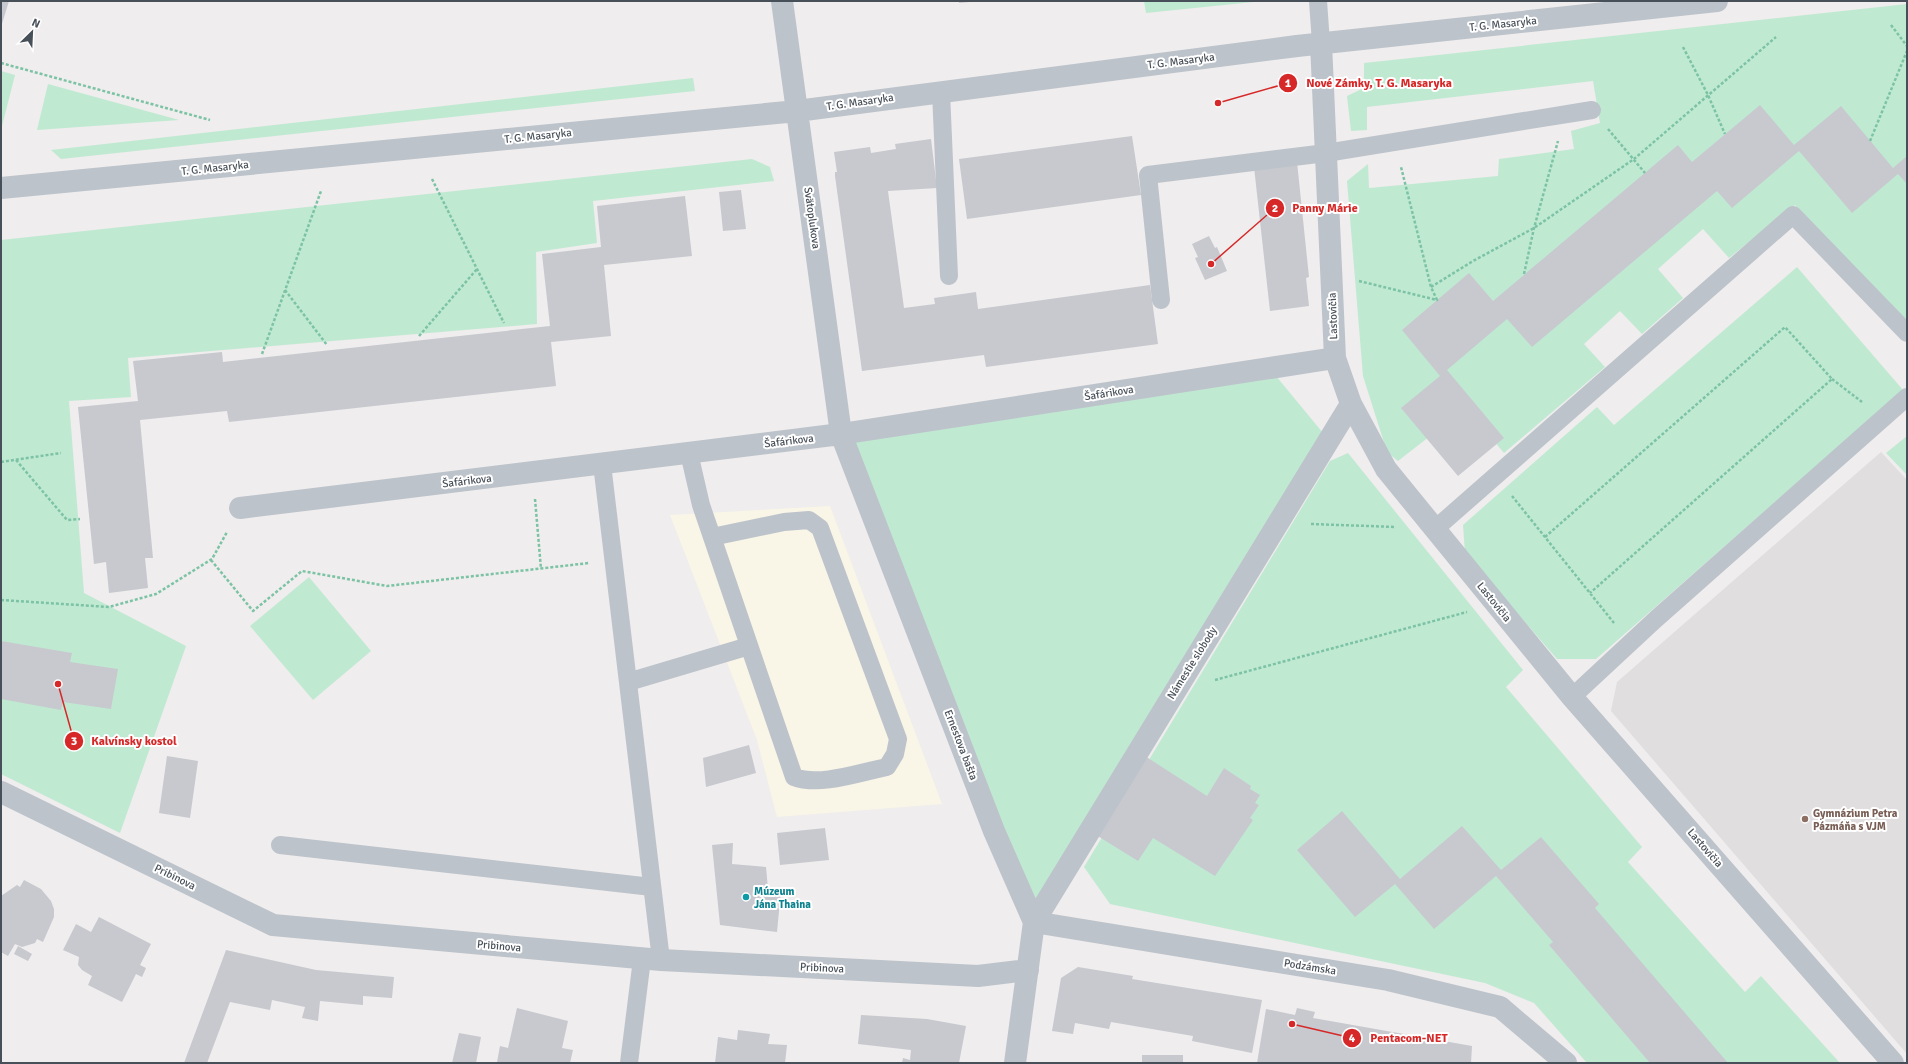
<svg xmlns="http://www.w3.org/2000/svg" width="1908" height="1064" viewBox="0 0 1908 1064" font-family="Signika,sans-serif">
<rect width="100%" height="100%" fill="#efeded"/>
<!-- commercial -->
<path fill="#f9f5e7" d="M830 506 942 804 777 817 757 740 670 515Z"/>
<!-- education -->
<path fill="#e0dede" d="M1881 452 1907 480V1054L1611 711 1617 682Z"/>
<!-- green -->
<path fill="#c0e9d2" d="M1144 1H1263L1146 13Z
M1907 4V325L1795 205 1729 258 1703 229 1658 269 1683 298 1642 334 1620 311 1584 344 1605 367 1504 453 1466 408 1398 461 1387 452 1363 376 1347 181 1368 164 1369 188 1498 176 1499 159 1574 149 1571 131 1600 123 1593 81 1367 107V130L1351 131 1347 96 1364 88V63Z
M1 71 15 75 1 130Z
M693 78 695 91 61 159 51 150Z
M48 84 179 120 37 130Z
M752 159 770 167 774 181 593 201 597 243 536 252 537 324 128 358 131 397 69 401 84 593 186 646 120 833 1 774V240Z
M1797 267 1903 390 1596 659H1557L1465 553 1463 525 1597 407 1614 425Z
M1276 376 1323 433 1034 922 841 434Z
M1907 436V475L1886 453Z
M1348 453 1523 670 1506 687 1642 847 1628 862 1745 992 1761 976 1840 1063H1587L1534 1003 1485 983 1110 904 1084 867 1330 461Z
M309 577 371 651 313 700 250 626Z"/>
<!-- building -->
<path fill="#c7c9cf" d="M1 1H9L1 27Z
M959 1H970V2L959 3Z
M1760 105 1794 145 1841 106 1893 168 1907 156V184L1898 174 1852 213 1799 151 1732 208 1717 191 1532 347 1507 319 1447 370 1504 438 1458 476 1401 408 1440 376 1402 330 1469 273 1493 301 1678 145 1692 162Z
M1132 136 1141 195 967 219 959 159Z
M931 139 937 188 888 191 904 308 935 304 934 298 976 292 978 309 1150 285 1158 344 986 367 984 355 862 371 835 176V172H837L834 152 870 147 871 153 896 149 895 144Z
M1297 162 1309 277 1306 278 1309 306 1270 311 1254 167Z
M741 190 746 229 723 231 719 192Z
M685 196 692 256 604 265 611 336 551 342 556 386 229 422 227 411 140 420 153 558H145L148 588 109 593 106 562 94 564 78 407 138 401 133 361 222 352 223 362 550 326 542 254 601 247 597 206Z
M1209 236 1215 248 1217 247 1227 271 1205 280 1195 258 1198 257 1192 244Z
M1 641 72 653 70 662 118 669 111 709 63 702 61 710 1 699Z
M749 745 756 773 706 787 703 758Z
M167 756 198 761 190 818 159 813Z
M1145 756 1207 796 1224 768 1251 786 1250 789 1260 795 1255 803 1259 805 1250 818 1253 820 1215 876 1153 838 1138 861 1096 835Z
M1342 811 1400 879 1462 826 1501 870 1541 837 1599 904 1595 908 1728 1063H1650L1549 945 1553 942 1496 876 1434 929 1395 884 1355 917 1297 850Z
M825 828 829 860 780 865 777 833Z
M733 843 732 864 766 867 768 889 781 890 777 932 720 925 712 845Z
M24 880 41 889 51 901 54 909V917L43 942 37 939 35 943 22 947 15 944 8 956 1 952V896L17 885 20 887Z
M99 917 151 944 140 965 146 968 142 977 136 974 122 1002 88 985 92 976 82 970 78 965 79 957 63 950 76 924 91 932Z
M18 946 32 954 28 961 14 954Z
M226 950 316 970 394 977 392 998 363 996V1005L320 1001 318 1021 302 1018 305 1007 272 1000 270 1010 230 1002 207 1063H184Z
M1078 967 1133 976 1132 979 1262 1000 1252 1053 1192 1041 1193 1036 1111 1022 1109 1029 1075 1023 1073 1034 1052 1031 1061 978Z
M517 1008 568 1021 562 1048 573 1050 570 1063 497 1062 500 1046 508 1048Z
M1297 1008 1315 1012 1313 1018 1472 1046 1471 1063H1257L1266 1009 1295 1015Z
M861 1015 927 1019 966 1026 959 1063H902L903 1058 910 1060 911 1050 858 1044Z
M738 1030 770 1034 768 1044 787 1045 785 1063H715L718 1037 737 1040Z
M459 1033 481 1037 476 1063H452Z
M1142 1055H1183V1063H1142Z"/>
<g fill="none" stroke-linecap="round" stroke-linejoin="round">
<!-- path -->
<path stroke="#7cc3a5" stroke-width="2.5" stroke-dasharray="3 2" stroke-linecap="butt" d="M1891 25 1907 46
M1683 47 1708 95 1725 134
M1 63 210 120
M1608 129 1645 173
M1870 141 1907 51
M432 179 504 323
M1524 274 1534 228 1558 141
M1359 281 1437 300 1431 287 1401 167
M1431 287 1473 261 1534 228 1634 159 1776 37
M285 290 327 345
M419 336 477 269
M262 354 321 191
M1832 379 1862 402
M16 460 67 520 80 519
M1 462 61 453
M1512 496 1614 623
M535 499 541 569
M1311 524 1396 527
M1545 537 1785 327 1832 379 1590 593
M211 560 253 611 302 571 387 586 589 563
M1 600 109 607 156 594 212 559 227 532
M1215 680 1467 612"/>
<!-- service -->
<path stroke="#bdc3cb" stroke-width="18" d="M1318 1 1321 43
M941 92 949 276
M1161 300 1148 175 1326 153 1592 110
M689 453 701 505 712 537 794 777C820 787 861 772 887 767L895 754 898 739 820 528 809 520 784 522 712 537
M602 464 661 960
M1435 529 1793 215 1907 333
M628 682 749 646
M1572 697 1656 619 1907 397
M280 845 652 887
M629 1063 642 959"/>
<!-- minor -->
<path stroke="#bdc3cb" stroke-width="22" d="M782 1 841 434 994 831 1034 922 1015 1063
M1321 43 1335 358 1351 404 1386 469 1572 697 1893 1063
M1 188 797 111 1297 46 1717 1
M240 508 841 434 1335 358
M1 792 273 925 661 960 978 976 1028 970
M1034 922 1351 404
M1034 922 1388 980 1500 1007 1566 1063"/>
</g>
<!-- markers -->
<circle fill="#8d6e63" stroke="#fff" stroke-width="1.5" cx="1805" cy="819" r="4"/>
<circle fill="#0f9aa8" stroke="#fff" stroke-width="1.5" cx="746" cy="897" r="4"/>
<g text-anchor="middle" dominant-baseline="central" stroke-width="4" stroke-linejoin="round" paint-order="stroke">
<!-- street labels -->
<g font-size="11" fill="#474f58" stroke="#fff">
<text transform="translate(1503 24) rotate(-6)">T. G. Masaryka</text>
<text transform="translate(1181 61) rotate(-7)">T. G. Masaryka</text>
<text transform="translate(860 102) rotate(-8)">T. G. Masaryka</text>
<text transform="translate(538 136) rotate(-6)">T. G. Masaryka</text>
<text transform="translate(215 168) rotate(-6)">T. G. Masaryka</text>
<text transform="translate(812 218) rotate(82)">Svätoplukova</text>
<text transform="translate(1333 316) rotate(-92)">Lastovičia</text>
<text transform="translate(1109 393) rotate(-9)">Šafárikova</text>
<text transform="translate(789 441) rotate(-7)">Šafárikova</text>
<text transform="translate(467 481) rotate(-7)">Šafárikova</text>
<text transform="translate(1494 602) rotate(51)">Lastovičia</text>
<text transform="translate(1192 663) rotate(-58)">Námestie slobody</text>
<text transform="translate(961 745) rotate(69)">Ernestova bašta</text>
<text transform="translate(1705 848) rotate(49)">Lastovičia</text>
<text transform="translate(175 877) rotate(26)">Pribinova</text>
<text transform="translate(499 946) rotate(5)">Pribinova</text>
<text transform="translate(1310 967) rotate(9)">Podzámska</text>
<text transform="translate(822 968) rotate(3)">Pribinova</text>
</g>
<!-- education labels -->
<g font-size="11" font-weight="bold" fill="#785e54" stroke="#fff" text-anchor="start">
<text x="1813" y="813">Gymnázium Petra<tspan x="1813" dy="13">Pázmáňa s VJM</tspan></text>
</g>
<!-- culture labels -->
<g font-size="11" font-weight="bold" fill="#0d838f" stroke="#fff" text-anchor="start">
<text x="754" y="891">Múzeum<tspan x="754" dy="13">Jána Thaina</tspan></text>
</g>
</g>
<!-- callouts -->
<path fill="none" stroke="#d62828" stroke-width="1.5" d="M1218 103L1288 83M1211 264L1275 208M58 684L74 741M1292 1024L1352 1038"/>
<g fill="#d62828" stroke="#fff" stroke-width="1.5">
<circle cx="1218" cy="103" r="4"/>
<circle cx="1211" cy="264" r="4"/>
<circle cx="58" cy="684" r="4"/>
<circle cx="1292" cy="1024" r="4"/>
<circle cx="1288" cy="83" r="10"/>
<circle cx="1275" cy="208" r="10"/>
<circle cx="74" cy="741" r="10"/>
<circle cx="1352" cy="1038" r="10"/>
</g>
<g font-size="12" text-anchor="middle" font-weight="bold" fill="#fff">
<text x="1288" y="87">1</text>
<text x="1275" y="212">2</text>
<text x="74" y="745">3</text>
<text x="1352" y="1042">4</text>
</g>
<g font-size="12" text-anchor="middle" font-weight="bold" fill="#d62828" stroke="#fff" stroke-width="4" stroke-linejoin="round" paint-order="stroke">
<text x="1379" y="87">Nové Zámky, T. G. Masaryka</text>
<text x="1325" y="212">Panny Márie</text>
<text x="134" y="745">Kalvínsky kostol</text>
<text x="1409" y="1042">Pentacom-NET</text>
</g>
<!-- border -->
<rect width="1908" height="1064" fill="none" stroke="#474f58" stroke-width="4"/>
<!-- north arrow -->
<g transform="translate(32 32) rotate(24)" stroke="#ffffff" stroke-width="3" paint-order="stroke">
<path d="M0-3L7 15L0 10L-7 15Z" fill="#474f58"/>
<text y="-6" font-size="11" font-weight="bold" text-anchor="middle" fill="#474f58">N</text>
</g>
</svg>
